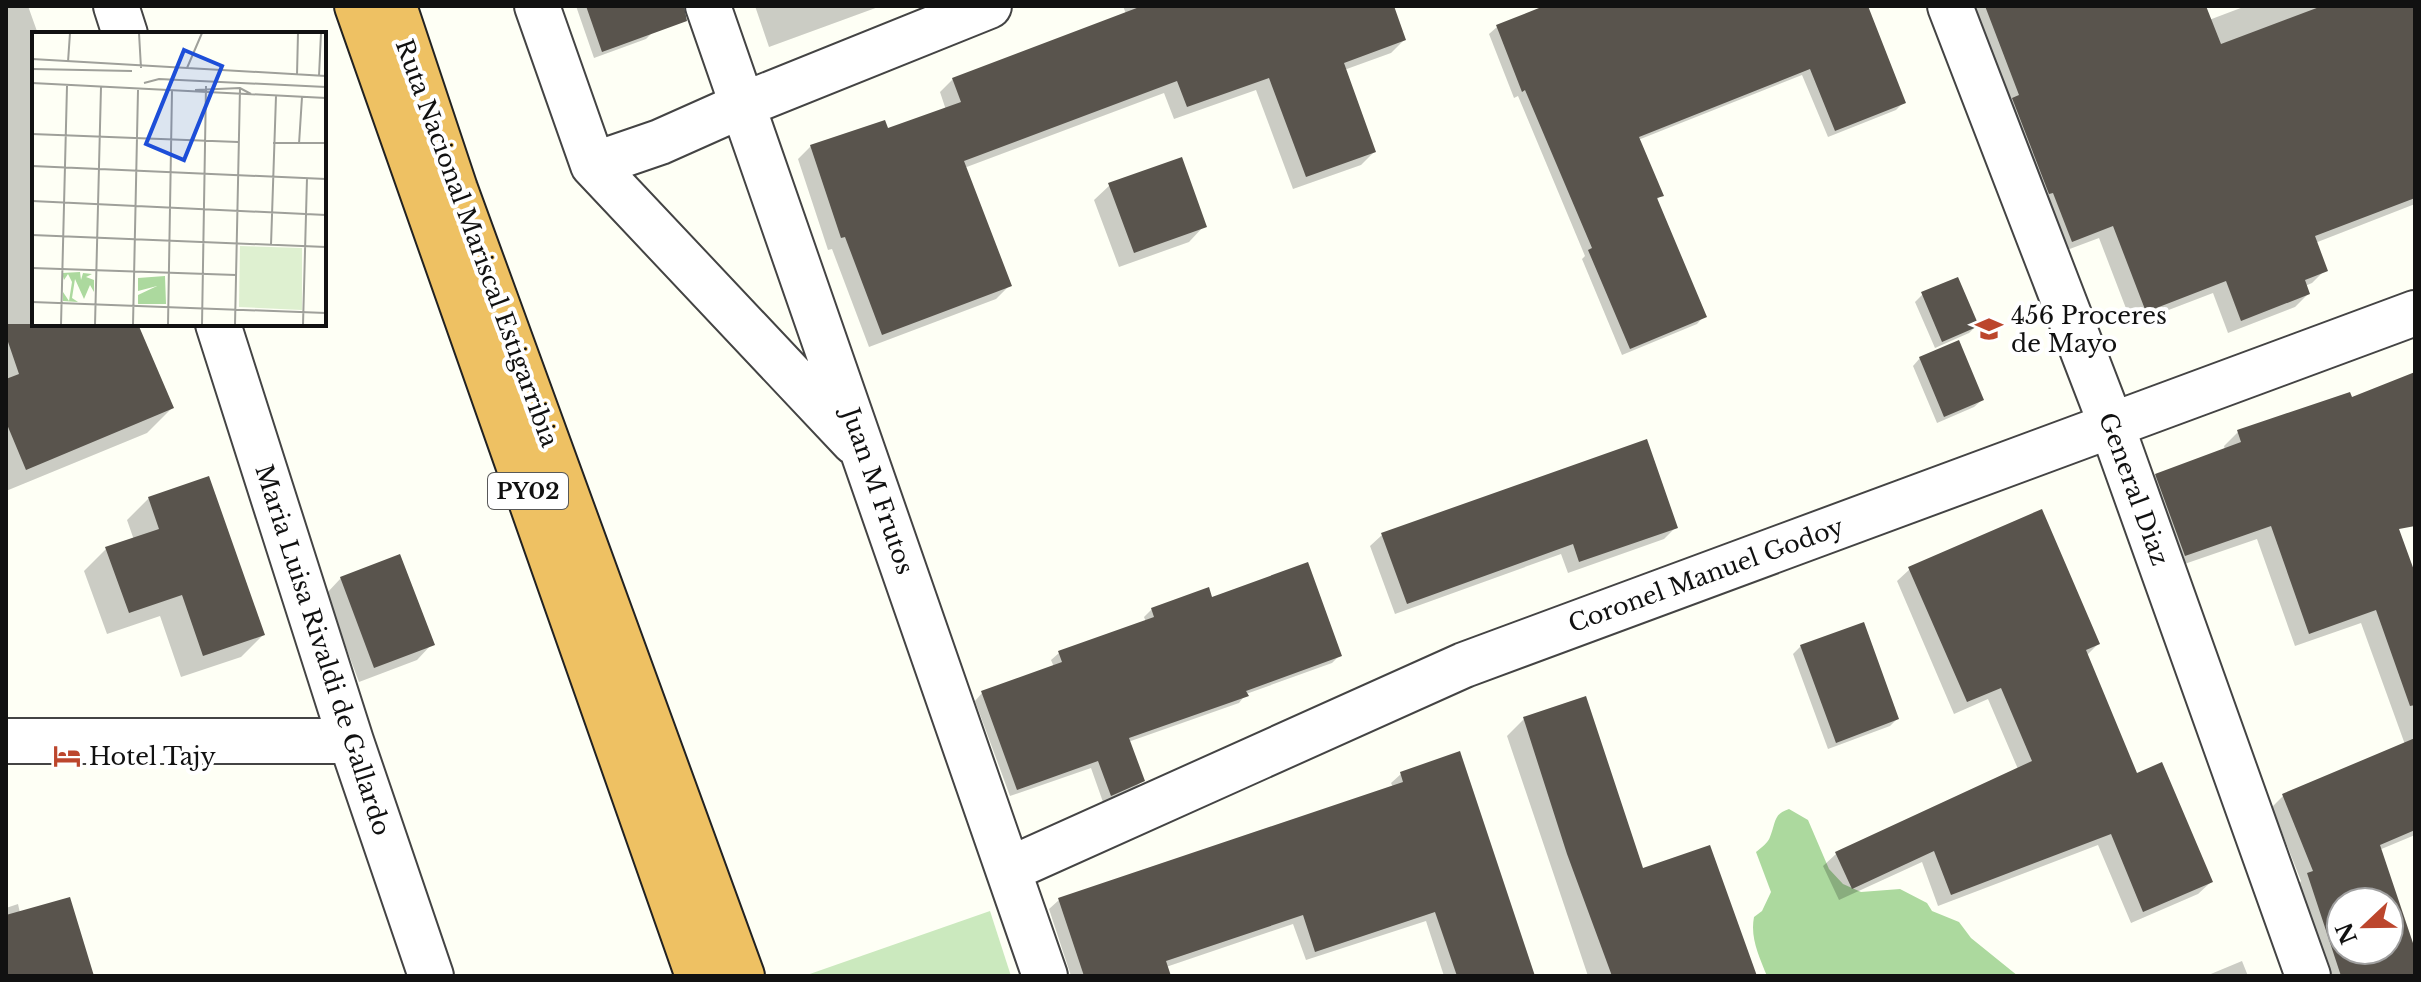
<svg xmlns="http://www.w3.org/2000/svg" width="2421" height="982" viewBox="0 0 2421 982" font-family="'Libre Baskerville',serif">
<rect width="100%" height="100%" fill="#fefff5"/>
<!-- green -->
<path fill="#cbe9be" d="M990 911 1011 976H804Z"/>
<!-- forest -->
<path fill="#acd99e" d="M1789 809 1808 820 1829 869 1843 884 1861 892 1900 889 1927 903 1932 911 1959 922 1971 938 2018 976H1767C1759 956 1750 938 1754 917L1762 911 1771 892 1756 852C1761 848 1768 843 1770 837 1776 823 1773 814 1789 809Z"/>
<!-- shadow -->
<path fill="#0003" fill-rule="evenodd" d="M6 6H28L38 34H34V324H136L172 408 147 433 6 491Z
M576 6H644L654 31 646 39 594 58Z
M755 6H881L769 47Z
M1123 6H1392L1404 40 1391 53 1344 70 1374 152 1361 165 1293 189 1256 90 1174 119 1164 93 964 168 1009 286 996 299 869 347 832 249 828 250 798 159 811 146 887 131 946 110 940 92 953 79 1126 14Z
M1550 6H1866L1904 102 1896 110 1828 137 1802 75 1638 140 1661 195 1656 201 1704 316 1697 324 1622 355 1582 259 1585 256 1518 96 1514 98 1489 34 1497 27Z
M1969 6H2119L2135 48 2246 6H2415V204L2315 243 2325 270 2312 283 2305 286 2308 294 2295 307 2228 333 2213 293 2132 324 2099 238 2059 253Z
M1110 185 1204 226 1189 242 1119 267 1094 200Z
M1923 294 1976 326 1969 333 1935 348 1915 302Z
M1920 358 1982 400 1974 407 1937 423 1913 366Z
M2415 374V437L2366 443 2415 578V747L2407 750 2361 623 2295 646 2257 539 2170 569 2142 490 2156 475 2225 450 2224 446 2238 432 2351 400Z
M149 498 263 635 241 657 181 677 160 616 107 634 84 571 106 549 134 540 127 520Z
M1676 527 1664 539 1568 573 1561 554 1395 614 1370 546 1382 535Z
M1910 569 2098 644 2086 656 2136 775 2211 882 2198 894 2131 923 2098 845 1938 906 1922 862 1839 900 1823 866 1836 854 2018 769 1988 699 1954 714 1897 581Z
M341 578 432 644 417 660 359 682 326 594Z
M1211 600 1339 656 1332 663 1246 694 1239 703 1128 742 1142 781 1135 788 1103 802 1091 768 1010 796 975 701 982 693 1054 667 1051 660 1059 653 1146 622 1144 617 1152 609Z
M1801 646 1897 719 1890 726 1828 749 1793 654Z
M1524 719 1641 871 1753 976H1588L1507 736Z
M1401 774 1533 976H1444L1426 921 1306 960 1293 924 1166 967 1169 976H1071L1049 909 1059 900 1393 787 1391 783Z
M2415 794V835L2379 850 2415 956V976H2327L2297 886 2301 881 2272 807 2283 796ZM2341 902H2389V950H2341Z
M18 904 20 913 91 976H6V908Z
M2242 961 2248 976H2206Z"/>
<!-- building -->
<path fill="#59544d" fill-rule="evenodd" d="M586 6H684L687 21 602 52Z
M1142 6H1394L1406 40 1344 63 1376 152 1306 177 1269 78 1187 107 1177 81 964 161 1012 286 882 335 845 237 841 238 810 145 885 120 888 128 961 102 952 78Z
M1544 6H1868L1906 103 1835 131 1810 69 1639 137 1664 196 1657 198 1707 317 1630 349 1588 250 1592 248 1525 90 1522 92 1496 25Z
M1985 6H2206L2221 44 2322 6H2415V198L2315 236 2328 271 2305 280 2310 294 2241 321 2226 281 2146 312 2113 226 2072 242 2053 193 2049 194 2012 98 2019 95Z
M1182 157 1207 227 1134 253 1108 183Z
M1958 277 1979 326 1942 342 1921 292Z
M6 324H138L174 408 26 470 6 422V379L19 374 6 336Z
M1959 340 1984 400 1944 417 1919 357Z
M2415 372V526L2399 529 2415 573V705L2410 706 2376 610 2309 634 2271 526 2185 556 2155 474 2241 442 2237 430 2350 392 2352 397Z
M1647 439 1678 528 1579 562 1573 544 1407 604 1381 533Z
M209 476 265 635 203 656 182 595 129 613 105 547 159 529 148 497Z
M2042 509 2100 644 2086 650 2137 773 2162 762 2213 882 2143 912 2111 834 1951 895 1934 851 1852 889 1835 852 2032 761 2001 688 1967 702 1908 567Z
M400 554 435 645 374 668 340 577Z
M1308 562 1342 656 1246 691 1249 696 1129 738 1145 781 1111 796 1098 761 1017 790 981 691 1062 662 1058 651 1154 617 1151 608 1209 587 1212 597Z
M1864 622 1899 719 1836 743 1800 645Z
M1586 696 1643 868 1710 845 1757 976H1612L1567 854 1523 717Z
M2415 738V830L2380 845 2415 949V976H2341L2307 873 2313 871 2282 794ZM2341 902H2389V950H2341Z
M1460 751 1535 976H1457L1435 912 1315 952 1303 915 1166 961 1171 976H1084L1058 898 1403 782 1400 772Z
M70 897 94 976H6V915Z"/>
<g fill="none" stroke-linecap="round" stroke-linejoin="round">
<!-- street casing -->
<g stroke="#444" stroke-width="48">
<path id="street" d="M116 6 125 34
M537 6 593 165 854 442
M708 6 1045 976
M1950 6 2111 424 2308 976
M593 165 660 142 743 105 989 6
M218 324 351 741 431 976
M6 741H351
M1010 869 1464 665 2415 313"/>
</g>
<!-- highway casing -->
<g stroke="#222" stroke-width="48">
<path id="highway" d="M357 6 698 976
M394 6 455 189 742 976"/>
</g>
<!-- street -->
<use href="#street" stroke="#fff" stroke-width="44"/>
<!-- highway -->
<use href="#highway" stroke="#eec163" stroke-width="44"/>
</g>
<!-- icons -->
<defs>
<g id="school-bare" transform="scale(2.16)"><path d="M0-5L7-2L0 1L-7-2ZM-4 1L0 2.5L4 1V4Q0 6-4 4Z" fill="#bc462d" stroke="#fff" stroke-width="2.5" paint-order="stroke"/></g>
<g id="hotel-bare" transform="scale(2.16)"><path d="M-6-4.5h1.5V1H6V5H4.5V3h-9V5H-6ZM-4 0a1.8 1.8 0 1 1 3.6 0ZM.5 0V-2.5h3Q6-2.5 6 0Z" fill="#bc462d" stroke="#fff" stroke-width="2.5" paint-order="stroke"/></g>
</defs>
<g fill-rule="evenodd">
<use href="#school-bare" x="1989" y="329"/>
<use href="#hotel-bare" x="67" y="756"/>
</g>
<g text-anchor="middle" dominant-baseline="central" stroke-width="8" stroke-linejoin="round" paint-order="stroke">
<!-- shield labels -->
<rect fill="#fff" stroke="#585858" stroke-width="2" x="488" y="473" width="80" height="36" rx="6"/>
<g font-size="22" font-weight="bold" fill="#111">
<text x="528" y="491">PY02</text>
</g>
<!-- street labels -->
<g font-size="24" fill="#111" stroke="#fff">
<text transform="translate(477 243) rotate(70)">Ruta Nacional Mariscal Estigarribia</text>
<text transform="translate(2134 489) rotate(70)">General Diaz</text>
<text transform="translate(878 491) rotate(71)">Juan M Frutos</text>
<text transform="translate(1706 575) rotate(-20)">Coronel Manuel Godoy</text>
<text transform="translate(323 650) rotate(72)">Maria Luisa Rivaldi de Gallardo</text>
</g>
<!-- poi labels -->
<g font-size="24" fill="#111" stroke="#fff" text-anchor="start">
<text x="2011" y="315">456 Proceres<tspan x="2011" dy="28">de Mayo</tspan></text>
<text x="89" y="756">Hotel Tajy</text>
</g>
</g>
<!-- overview -->
<g transform="translate(32 32)">
<rect width="294" height="294" fill="#fefff5"/>
<path d="M48 240 49 248 51 241 60 242 54 245 62 248V260L58 253 52 267 43 247 40 266 46 270 31 269V260L37 269 40 250 36 242 32 248 30 241ZM106 246 133 244 134 272H106V263L125 254 106 259Z" fill="#acd99e"/>
<path d="M208 214 270 216V278L207 275Z" fill="#def0d0"/>
<path fill="none" stroke="#9fa09a" stroke-width="2" d="M107 1 109 36M0 27 294 44M36 30 38 1M155 36 170 1M0 37 100 39M265 43 266 1M287 44 289 1M0 51 294 66M112 51 127 47 294 55M163 58 208 56 219 62M0 90 1 51M0 102 206 110M241 111H294M267 112 270 65M0 134 294 147M0 169 294 183M0 203 294 215M239 213 244 64M0 236 204 243M0 270 294 281M29 293 35 54M63 293 69 55M101 293 106 58M136 293 140 59M170 293 174 54M203 293 208 56M271 293 275 146"/>
<path fill="#1d4ed8" fill-opacity="0.15" stroke="#1d4ed8" stroke-width="4" d="M152 18 190 34 152 128 114 112Z"/>
<rect width="294" height="294" fill="none" stroke="#111" stroke-width="4"/>
</g>
<!-- border -->
<rect width="2421" height="982" fill="none" stroke="#111111" stroke-width="16"/>
<!-- north arrow -->
<g transform="translate(2365 926) rotate(248)"><circle r="38" fill="#ffffff" stroke="#a0a0a0" stroke-width="2"/>
<path d="M0-6L14 30L0 20L-14 30Z" fill="#bc462d"/>
<text y="-12" font-size="22" font-weight="bold" text-anchor="middle" fill="#111111">N</text>
</g>
</svg>
